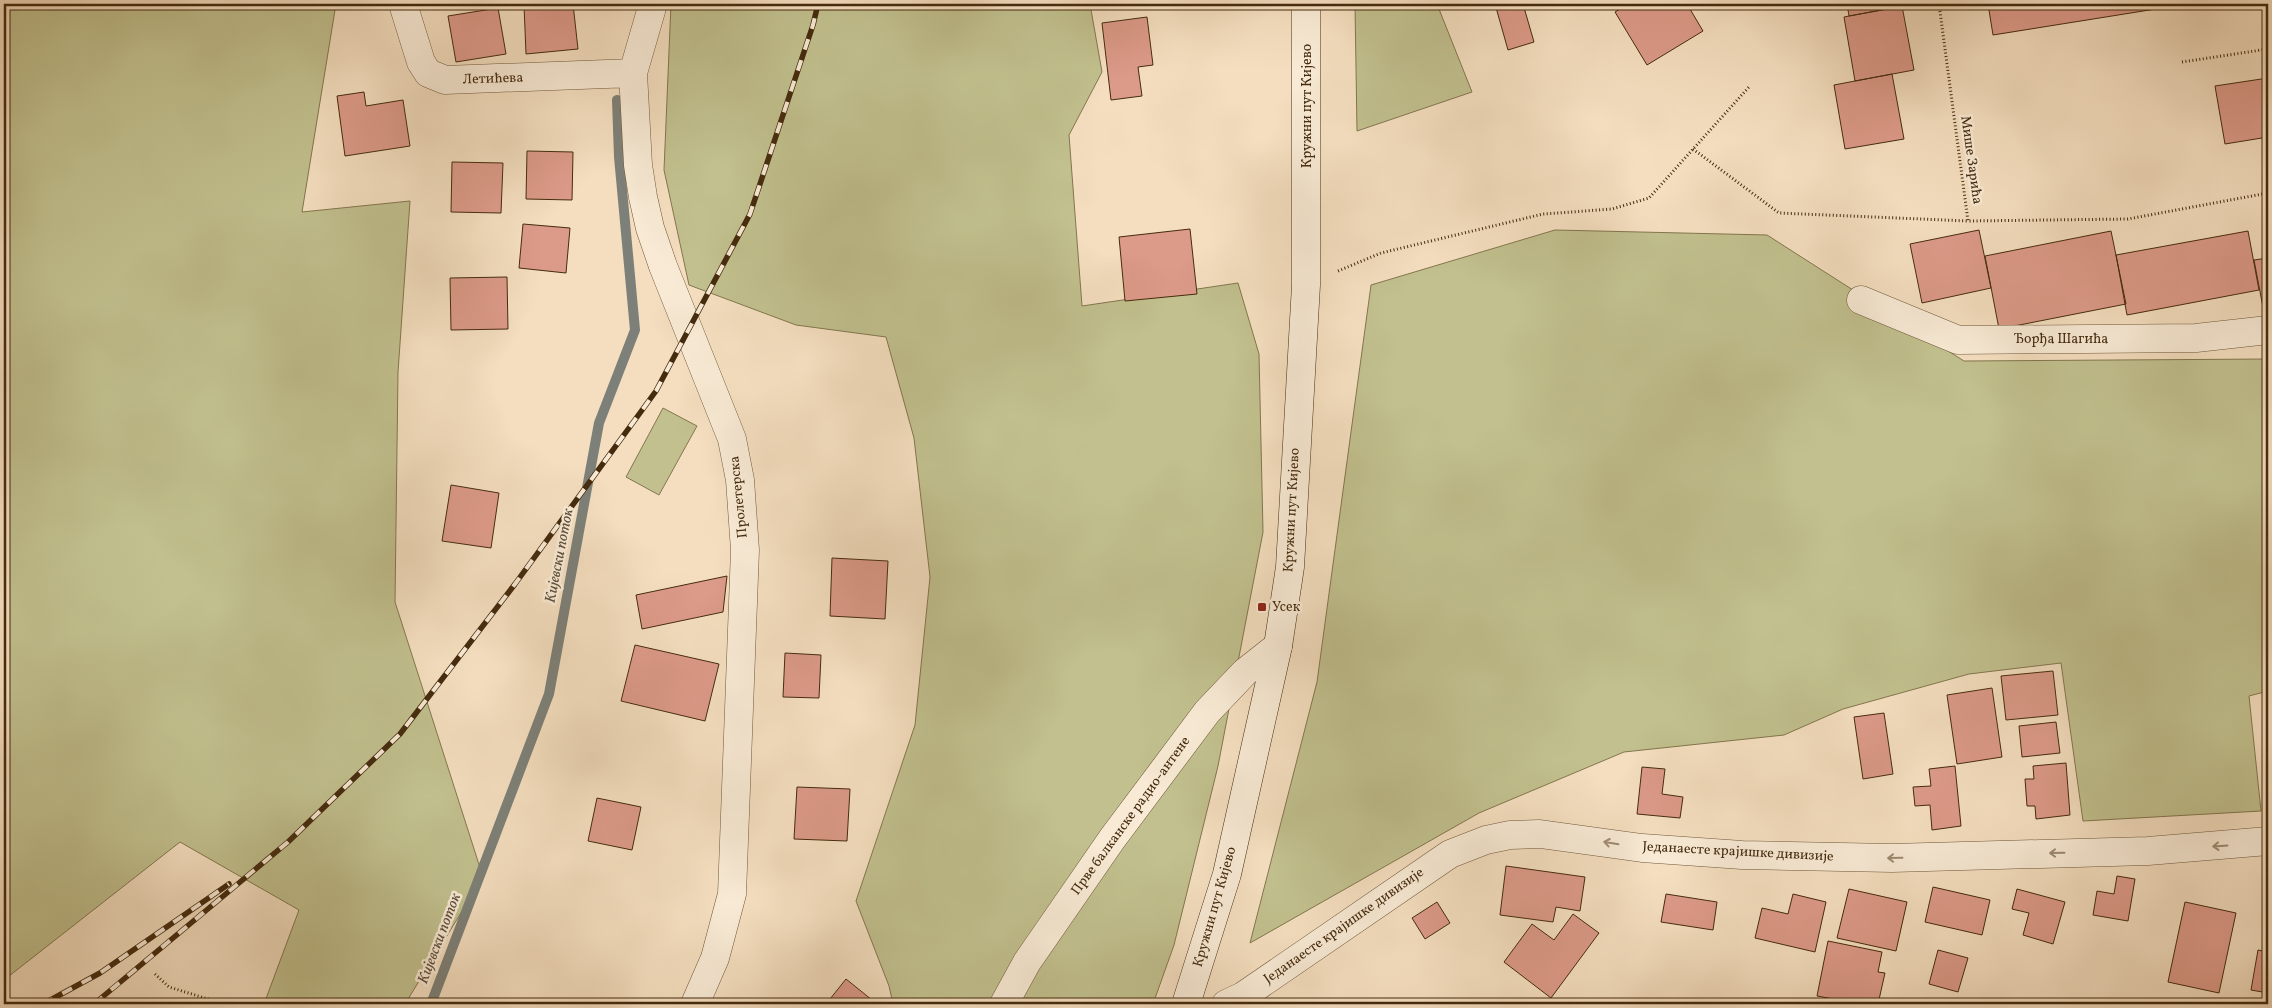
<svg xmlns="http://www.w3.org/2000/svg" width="2272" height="1008" viewBox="0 0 2272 1008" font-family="Vollkorn,serif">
<rect width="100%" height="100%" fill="#f4debf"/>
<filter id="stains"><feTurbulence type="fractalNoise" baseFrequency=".004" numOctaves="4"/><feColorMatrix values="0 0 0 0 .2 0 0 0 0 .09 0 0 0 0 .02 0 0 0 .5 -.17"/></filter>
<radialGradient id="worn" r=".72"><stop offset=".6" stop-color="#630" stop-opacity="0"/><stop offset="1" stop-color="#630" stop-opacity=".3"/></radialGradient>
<!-- green -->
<path fill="#c1c08e" stroke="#83764e" d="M4 4H336L302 212 410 201 398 372 395 602 483 877 405 1004H264L299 910 180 842 4 980Z
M671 4H1090L1102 72 1069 135 1082 306 1238 283 1259 354 1263 532 1218 766 1174 945 1153 1004H893L889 986 856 901 915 725 930 577 914 438 886 337 796 325 689 285 664 170Z
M1355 4H1437L1472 92 1357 131Z
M1555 230 1767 235 1964 361 2268 359V691L2249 696 2261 811 2083 821 2061 663 1969 674 1843 709 1784 735 1624 752 1479 813 1250 943 1317 682 1371 285Z
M663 408 697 426 659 495 626 477Z"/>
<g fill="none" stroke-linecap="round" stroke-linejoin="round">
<!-- stream -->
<path stroke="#7d8078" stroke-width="10" d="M431 1004 549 694 599 423 635 330 619 157 617 100"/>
</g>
<!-- building -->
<path fill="#dc9a88" stroke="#452b0e" d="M573 4 578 49 526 54 524 5Z
M1495 4H1523L1534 42 1508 50Z
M1629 4H1687L1703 31 1647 65 1615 12Z
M1847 4H1910V5L1849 16Z
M1988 4H2187L1993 35Z
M1902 6 1914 70 1855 81 1844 17Z
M498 8 506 54 456 62 448 16Z
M1147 17 1153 65 1138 67 1142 96 1111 100 1102 23Z
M1892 74 1904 139 1845 149 1834 85Z
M2268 78V137L2225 144 2215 86Z
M364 92 366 106 403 100 410 146 345 156 337 96Z
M527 151 573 152 572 200 526 199Z
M452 162 503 163 501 213 451 212Z
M523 224 570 228 566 273 519 268Z
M1190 229 1197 294 1125 301 1119 237Z
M1979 230 1991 288 1922 303 1910 244Z
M2111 231 2126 304 1999 329 1985 256Z
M2248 231 2259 290 2127 315 2116 255Z
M2268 258V318H2265L2254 260Z
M507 277 508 329 451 330 450 278Z
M451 485 499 493 491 548 442 541Z
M832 558 888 561 885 619 830 616Z
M727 576 723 612 642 629 636 595Z
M635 645 719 664 705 721 621 701Z
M785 653 821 655 819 698 783 697Z
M2053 671 2058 715 2006 720 2001 676Z
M1992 688 2002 757 1957 764 1947 695Z
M1884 713 1893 774 1863 779 1854 717Z
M2264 719H2268V758H2267Z
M2056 722 2060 753 2022 757 2019 726Z
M2066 763 2070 815 2036 819 2035 806H2027L2025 779H2034L2033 766Z
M1955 766 1961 826 1932 830 1930 805 1915 806 1913 787 1931 786 1929 769Z
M1642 767 1665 769 1662 794 1683 797 1680 818 1637 814Z
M797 787 850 789 847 841 794 839Z
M597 798 641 807 632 850 588 841Z
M1506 866 1585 877 1580 911 1556 907 1553 922 1500 915Z
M2117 876 2135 879 2128 921 2093 915 2097 891 2114 894Z
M1933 887 1990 900 1982 935 1925 922Z
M1849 889 1907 902 1896 951 1837 938Z
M2017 889 2065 902 2053 944 2023 935 2029 913 2012 909Z
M1666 894 1717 902 1713 930 1661 922Z
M1793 894 1826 902 1815 952 1755 938 1762 908 1788 914Z
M1437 902 1450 923 1425 939 1412 918Z
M2185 902 2236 913 2219 993 2168 982Z
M1573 914 1599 933 1551 998 1504 962 1532 924 1554 940Z
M1828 941 1882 952 1878 972 1885 973 1878 1004H1862L1817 996Z
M1938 950 1968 958 1958 992 1929 984Z
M2258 950 2268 952V993L2251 990Z
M846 979 877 1004H826Z"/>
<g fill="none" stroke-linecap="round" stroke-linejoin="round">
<!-- minor casing -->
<g stroke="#71583a" stroke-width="29">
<path id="minor" d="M403 4 421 62 428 73 445 80 633 73
M653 4 633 73 638 165 643 197 650 228 663 266 732 439 740 480 745 550 732 894 715 958 695 1004
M1861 300 1958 340 2196 338 2268 330
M1004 1004 1027 962 1112 839 1207 712 1245 672 1278 646
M1226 1004 1243 996 1450 854 1486 840 1510 835 1540 834 1642 848 1742 855 1892 858 2148 851 2268 841"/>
</g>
<!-- secondary casing -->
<g stroke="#452b0e" stroke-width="29">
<path id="secondary" d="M1186 1004 1227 874 1278 646 1290 567 1306 285V4"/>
</g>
<!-- path -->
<path stroke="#452b0e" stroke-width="3" stroke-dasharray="1 2.5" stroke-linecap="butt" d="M1939 4 1968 221 2128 219 2268 193
M2182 62 2268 49
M1693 149 1779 213 1968 221
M1338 271 1381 253 1543 214 1612 209 1649 198 1749 87
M155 974 169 987 224 1004"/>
<!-- minor -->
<use href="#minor" stroke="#f8ead5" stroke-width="28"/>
<!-- secondary -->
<use href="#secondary" stroke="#f8ead5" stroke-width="28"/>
<!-- rail casing -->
<g stroke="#452b0e" stroke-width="5.5">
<path id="rail" d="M43 1004 100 973 229 884
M94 1004 288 842 400 734 515 584 656 391 750 214 813 25 818 4"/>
</g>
<!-- rail -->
<use href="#rail" stroke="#f8ead5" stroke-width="4" stroke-dasharray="11" stroke-linecap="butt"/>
</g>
<!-- one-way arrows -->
<defs><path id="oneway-shaft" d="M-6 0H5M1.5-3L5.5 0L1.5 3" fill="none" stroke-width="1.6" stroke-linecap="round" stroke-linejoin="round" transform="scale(1.25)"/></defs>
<g stroke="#9e8a72">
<use href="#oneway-shaft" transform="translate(1611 843) rotate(-171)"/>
<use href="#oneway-shaft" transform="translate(2220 846) rotate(176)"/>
<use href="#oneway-shaft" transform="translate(2057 853) rotate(179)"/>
<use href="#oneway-shaft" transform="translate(1895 858) rotate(179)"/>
</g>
<!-- markers -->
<rect fill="#8f2418" stroke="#f8ead5" stroke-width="2" x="1257" y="602" width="10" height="10" rx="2.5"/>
<g text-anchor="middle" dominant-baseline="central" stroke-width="5" stroke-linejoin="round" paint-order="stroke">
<!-- street labels -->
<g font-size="14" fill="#452b0e" stroke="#f8ead5">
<text transform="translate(493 79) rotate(-2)">Летићева</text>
<text transform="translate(1307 106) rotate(-90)">Кружни пут Кијево</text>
<text transform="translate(1971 160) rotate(82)">Мише Зарића</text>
<text x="2061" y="339">Ђорђа Шагића</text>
<text transform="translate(739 497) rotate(-96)">Пролетерска</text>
<text transform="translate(1292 510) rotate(-87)">Кружни пут Кијево</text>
<text transform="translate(1131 816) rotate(-54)">Прве балканске радио-антене</text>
<text transform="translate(1738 852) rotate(3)">Једанаесте крајишке дивизије</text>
<text transform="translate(1215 907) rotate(-74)">Кружни пут Кијево</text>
<text transform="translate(1344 926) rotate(-35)">Једанаесте крајишке дивизије</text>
</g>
<!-- poi labels -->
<g font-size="14" fill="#452b0e" stroke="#f8ead5" text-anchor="start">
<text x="1272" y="607">Усек</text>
</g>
<!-- water labels -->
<g font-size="15" font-style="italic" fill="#5c4e3a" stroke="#f8ead5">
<text transform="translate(560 556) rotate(-79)">Кијевски поток</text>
<text transform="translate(440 939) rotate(-69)">Кијевски поток</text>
</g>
</g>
<!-- margin -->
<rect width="2272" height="1008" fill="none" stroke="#f4debf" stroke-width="20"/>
<rect x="5" y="5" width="2262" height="998" fill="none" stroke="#452b0e" stroke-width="2.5"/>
<rect x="10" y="10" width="2252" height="988" fill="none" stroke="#452b0e"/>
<rect width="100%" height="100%" filter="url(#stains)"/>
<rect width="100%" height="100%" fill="url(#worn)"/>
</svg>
